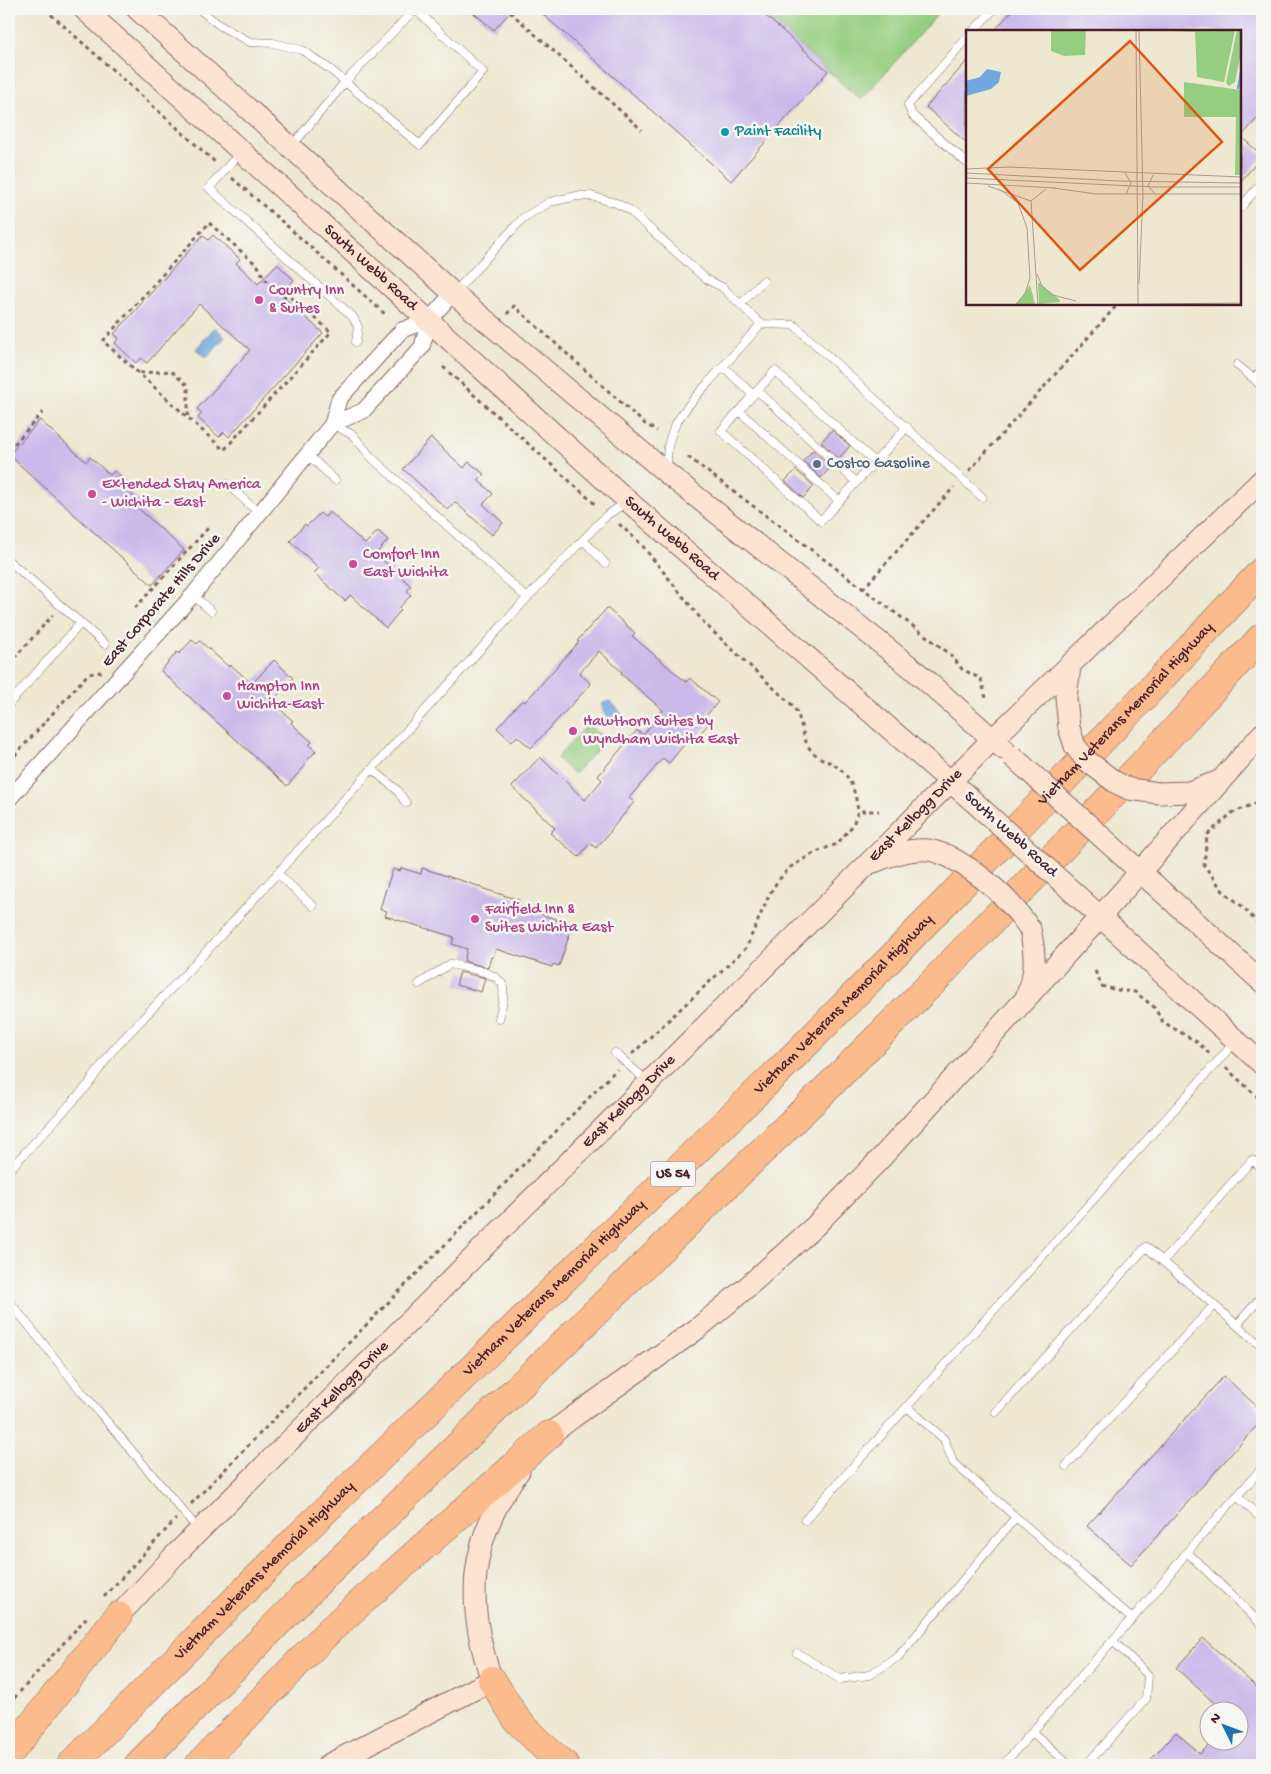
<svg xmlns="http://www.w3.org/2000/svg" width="1271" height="1774" viewBox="0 0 1271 1774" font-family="'Gochi Hand',sans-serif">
<rect width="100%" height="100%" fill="#f6f6f2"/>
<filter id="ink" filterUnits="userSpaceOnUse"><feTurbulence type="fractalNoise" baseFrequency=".02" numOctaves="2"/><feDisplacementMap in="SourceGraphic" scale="10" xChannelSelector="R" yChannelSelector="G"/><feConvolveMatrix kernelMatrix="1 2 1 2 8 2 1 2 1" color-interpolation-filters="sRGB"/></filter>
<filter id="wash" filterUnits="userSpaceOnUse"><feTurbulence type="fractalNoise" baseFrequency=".0096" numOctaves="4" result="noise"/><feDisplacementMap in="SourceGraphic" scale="20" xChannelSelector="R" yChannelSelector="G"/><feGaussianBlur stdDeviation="1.12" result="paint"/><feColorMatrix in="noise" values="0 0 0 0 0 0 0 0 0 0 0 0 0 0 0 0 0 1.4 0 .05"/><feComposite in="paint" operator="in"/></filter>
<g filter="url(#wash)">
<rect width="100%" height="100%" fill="#eee8d0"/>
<!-- green -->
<path fill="#96ce81" stroke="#707656" d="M758 9H942L861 100Z
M588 724 606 740 574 774 557 758Z"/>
<!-- water -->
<path fill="#6fa7de" stroke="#5c6384" d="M215 327 225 337 206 358 196 349Z
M609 701C613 702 624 716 625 720L623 724 616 725C609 720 601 714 602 704Z"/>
<g id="blocks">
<!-- building -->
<path fill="#cabaea" d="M469 9H513L494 30Z
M537 9H758L828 71 731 181Z
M1014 9H1262V113L1241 137 1262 155V157L1240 182V31H994Z
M967 61V143L926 107Z
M203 235 208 240 213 235 240 259 236 263 258 284 277 264 294 280 281 295 323 333 229 437 224 432 219 437 198 418 202 413 197 409 250 350 199 304 147 363 141 358 136 363 115 343 119 338 114 334Z
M40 420 86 462 90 457 110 475 114 471 126 481 122 485 142 504 138 508 184 550 152 585 9 455Z
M832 430 850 446 839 458 821 442Z
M431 438 464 468 469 462 484 474 478 480 493 494 483 504 503 523 492 535 455 502 448 510 403 469Z
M813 450 831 467 821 478 803 461Z
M796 470 814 486 803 498 785 481Z
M330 512 365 544 378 531 388 540 376 554 411 586 407 591 411 595 399 608 401 610 386 628 350 595 345 601 314 573 319 568 290 541 305 524 307 526 320 513 325 517Z
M607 608 635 633 632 636 686 682 690 678 718 702 706 716 711 721 697 737 693 734 669 763 663 758 629 798 634 802 610 831H611L596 848 590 843 579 857 550 833 555 828 512 787 540 757 585 800 602 780 598 776 637 730 643 735 663 710 621 674 622 672 599 651 579 673 591 684 531 748 517 736 512 742 497 728 522 700 525 702 579 642 577 641Z
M192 640 197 644 200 641 229 667 231 665 252 684 274 660 293 678 272 702 293 721 291 723 312 742 309 745 316 751 304 764 305 766 287 786 161 671 177 652 179 654Z
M401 868 421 874 422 868 481 887V888L519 900 517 907 565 922 563 927 571 930 559 966 553 964 552 967 496 949 493 957H491L488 968 464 961 467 949 452 944 454 937 385 916 387 911 380 909 385 892 393 869 400 871Z
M460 972 485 978 481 992 456 985Z
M1224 1376 1262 1411V1420L1131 1565 1087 1526Z
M1203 1638 1262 1692V1765H1146L1176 1732 1200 1754 1212 1742H1238V1712H1224L1176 1668Z"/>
</g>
</g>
<g filter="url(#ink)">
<use href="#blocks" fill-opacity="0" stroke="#836565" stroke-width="1"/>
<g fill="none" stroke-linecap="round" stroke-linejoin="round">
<!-- service casing -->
<g stroke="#836565" stroke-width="9">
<path id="service" d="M199 9 219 25 250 42 273 43 302 50 331 70 420 145 483 72 415 9
M973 31 994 9
M967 38 908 105 912 115 967 163
M291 147 345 82 415 9
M240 153 209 188 353 317 358 327 356 342
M1240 208 1262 183
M455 292 523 218 550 202 577 196H591L616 203 628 209 706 279 722 287 761 324 794 325 982 497
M741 304 763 281
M1237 365 1254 379
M723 366 753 395
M1262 369 1254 379 1262 387
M758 391 856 482
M739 411 839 501
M332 424 353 435 371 457 527 598
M307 454 335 480
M875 462 821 521 721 431 775 371 875 462 907 427
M668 468C661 428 693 400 717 373 732 357 747 340 761 324
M227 484 260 514
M583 540 605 563
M9 561 105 644
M193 595 211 611
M9 704 80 624
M372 769 397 790 406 803
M277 873 313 906
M419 984 450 964C464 967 500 972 503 987 505 997 501 1009 499 1019
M615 1053 647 1081
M9 1170 88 1085 112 1051 205 953 527 598 607 515 627 502
M1163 1261 1252 1160 1262 1168
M9 1301 82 1392 198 1529
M1237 1325 1262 1296
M907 1407 944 1439 953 1462 1132 1619
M996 1412 1146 1247 1214 1305
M1066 1466 1214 1305 1262 1347
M1237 1496 1262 1519
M805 1520 1235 1042
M1187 1552 1262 1625
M797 1653 840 1679 869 1675 898 1657 1016 1517
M1032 1732 1070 1765
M1003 1765 1152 1596 1187 1552 1262 1468
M1086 1765 1146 1699 1148 1675 1113 1641"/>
</g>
<!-- minor casing -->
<g stroke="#836565" stroke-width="17">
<path id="minor" d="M332 424 339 399 402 330 429 320
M9 799 193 595 332 424 363 411 422 347 429 320 453 293"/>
</g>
<!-- secondary casing -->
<g stroke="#836565" stroke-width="23">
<g id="secondary">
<path id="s1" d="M84 9 628 501 974 802"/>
<path d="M137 9 453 293 669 475 913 669 1004 749"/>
<path d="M1069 728 1066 697 1070 667"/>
<path d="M1159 793 1189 792 1219 781"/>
<path d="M1104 839 1262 982"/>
<path d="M874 862C890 855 911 848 929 850 935 851 942 854 948 856"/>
<path d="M1062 882 1262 1064"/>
<path d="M1027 994C1037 972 1035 952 1030 929"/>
<path d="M540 1445 549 1435 573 1417 697 1329 746 1288 815 1226 882 1157 1100 917 1262 734"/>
<path id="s2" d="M108 1627 175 1555 993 739 1262 480"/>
<path d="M328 1765 492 1680C464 1602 469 1539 519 1471"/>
</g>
</g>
<!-- motorway casing -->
<g stroke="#836565" stroke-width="29">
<g id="motorway">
<path d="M492 1680 517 1720 545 1748 565 1765"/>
<path d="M9 1754 118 1616"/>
<path id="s3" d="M71 1765 298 1537 791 1059 899 950 1136 705 1262 571"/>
<path d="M138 1765 333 1567 828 1087 934 981 1156 750 1262 637"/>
<path d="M199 1765 330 1630 549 1435"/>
</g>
</g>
<!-- path -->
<path stroke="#836565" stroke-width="3" stroke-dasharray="4 4" stroke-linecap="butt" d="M45 9 215 162
M510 12 642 130
M232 178 286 225 386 315
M209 223 258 266 264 278 281 295 294 299 331 332 224 450 103 341Z
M507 314 514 306 645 424 657 431
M443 367 595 504
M140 373 171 371 188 386V416
M9 450 43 412
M688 457 950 654 962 669 981 679 986 698
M969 471 1118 304
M619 524 641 544 705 624 793 706C802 718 801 733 808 746 817 761 832 760 842 771 853 781 856 797 858 811
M863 589 954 487
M135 608 209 527
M9 664 53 615
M9 762 88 674 101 672 103 670
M1262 796 1256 803 1232 813 1207 835 1204 865 1223 891 1243 907 1262 928
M1095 971 1102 986 1116 990 1135 992 1154 1007 1163 1022 1197 1042 1210 1054
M632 1054 746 948 770 893 777 882 789 868 816 852 837 844 853 825 858 811H879
M1226 1068 1262 1101
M191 1504 617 1069
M104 1597 176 1519
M9 1704 87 1617"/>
<!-- service -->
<use href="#service" stroke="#fff" stroke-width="8"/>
<!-- minor -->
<use href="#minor" stroke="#fff" stroke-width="15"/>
<!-- secondary -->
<use href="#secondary" stroke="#fde4d1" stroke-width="21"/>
<!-- motorway -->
<use href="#motorway" stroke="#fbbb8d" stroke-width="28"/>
<!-- secondary-bridge casing -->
<g stroke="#836565" stroke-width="23" stroke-linecap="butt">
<path id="secondary-bridge" d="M1069 728 1075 746 1086 760 1115 782 1129 789 1159 793
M1012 756 1104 839
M974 802 1062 882
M948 856C982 874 1009 898 1030 929"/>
</g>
<!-- secondary-bridge -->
<use href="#secondary-bridge" stroke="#fde4d1" stroke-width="21"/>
</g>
</g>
<!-- markers -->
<circle fill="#0f9aa8" stroke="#f6f6f2" stroke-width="2" cx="725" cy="132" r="5"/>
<g fill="#d1479c" stroke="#f6f6f2" stroke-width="2">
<circle cx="259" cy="300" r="5"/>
<circle cx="92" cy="494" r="5"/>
<circle cx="353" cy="564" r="5"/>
<circle cx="227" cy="696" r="5"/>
<circle cx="573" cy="731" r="5"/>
<circle cx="475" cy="919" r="5"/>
</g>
<circle fill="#5c6f8a" stroke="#f6f6f2" stroke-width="2" cx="817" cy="464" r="5"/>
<g text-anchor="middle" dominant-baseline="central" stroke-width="5" stroke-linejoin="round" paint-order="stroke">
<!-- shield labels -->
<rect fill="#f6f6f2" stroke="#7e6067" stroke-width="1" x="650.5" y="1161.5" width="45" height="25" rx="4"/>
<g font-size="15" font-weight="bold" fill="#4a1f2b">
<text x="673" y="1174">US 54</text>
</g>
<!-- culture labels -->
<g font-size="16" fill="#0d838f" stroke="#f6f6f2" text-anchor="start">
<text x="735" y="132">Paint Facility</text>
</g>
<!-- street labels -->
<g font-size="16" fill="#4a1f2b" stroke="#f6f6f2">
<text stroke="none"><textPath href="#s1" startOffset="386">South Webb Road</textPath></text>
<text stroke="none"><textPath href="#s1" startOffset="791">South Webb Road</textPath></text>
<text transform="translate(162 601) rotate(-49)">East Corporate Hills Drive</text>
<text stroke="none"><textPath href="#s3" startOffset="1489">Vietnam Veterans Memorial Highway</textPath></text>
<text stroke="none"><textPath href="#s2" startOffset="1145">East Kellogg Drive</textPath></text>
<text transform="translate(1010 835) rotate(42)">South Webb Road</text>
<text stroke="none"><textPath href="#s3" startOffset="1084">Vietnam Veterans Memorial Highway</textPath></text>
<text stroke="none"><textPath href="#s2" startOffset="740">East Kellogg Drive</textPath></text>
<text stroke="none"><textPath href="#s3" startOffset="679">Vietnam Veterans Memorial Highway</textPath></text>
<text stroke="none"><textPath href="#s2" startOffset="335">East Kellogg Drive</textPath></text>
<text stroke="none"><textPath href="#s3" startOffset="274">Vietnam Veterans Memorial Highway</textPath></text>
</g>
<!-- hotel labels -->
<g font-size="16" fill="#b23c85" stroke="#f6f6f2" text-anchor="start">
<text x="269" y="291">Country Inn<tspan x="269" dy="18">&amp; Suites</tspan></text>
<text x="102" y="485">Extended Stay America<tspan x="102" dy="18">- Wichita - East</tspan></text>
<text x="363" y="555">Comfort Inn<tspan x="363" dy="18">East Wichita</tspan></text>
<text x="237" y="687">Hampton Inn<tspan x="237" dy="18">Wichita-East</tspan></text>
<text x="583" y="722">Hawthorn Suites by<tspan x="583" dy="18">Wyndham Wichita East</tspan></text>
<text x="485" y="910">Fairfield Inn &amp;<tspan x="485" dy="18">Suites Wichita East</tspan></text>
</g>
<!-- service labels -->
<g font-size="16" fill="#4e5e75" stroke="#f6f6f2" text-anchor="start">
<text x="827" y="464">Costco Gasoline</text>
</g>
</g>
<!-- overview -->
<g transform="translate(966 30)">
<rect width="275" height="275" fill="#eee8d0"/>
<path d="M85 0H120L119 25 98 26 85 21ZM185 0H269L258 52 231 47 229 2ZM271 0H275V23L269 52 263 56 260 53ZM218 52 275 60V145H269L270 87H218ZM72 252 93 269 94 272 73 274ZM64 255 69 274 50 275Z" fill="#96ce81"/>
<path d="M21 39 35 42 33 52 25 59 0 66V51L14 47Z" fill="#6fa7de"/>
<path fill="none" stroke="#6fa7de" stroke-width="2.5" d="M272 59 275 42"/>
<path fill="none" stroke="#ac988e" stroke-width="1" d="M170 0 172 275M43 137 275 147M0 139 44 137M0 143 153 151 275 153M159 143 165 153 160 164M187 145 182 156 190 165M0 148 188 157H275M0 153 89 158M22 156 65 171 80 159M87 158 130 164H275M33 159 52 173 61 198 64 248 59 264 49 275M65 171 72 275M71 244 76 256 87 265 110 271M173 254 177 165 173 0M93 275 275 273"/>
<path fill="#e0560e" fill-opacity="0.15" stroke="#e0560e" stroke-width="2.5" d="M164 11 256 112 114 240 22 139Z"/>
<rect width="275" height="275" fill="none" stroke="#4a1f2b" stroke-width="2.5"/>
</g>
<!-- margin -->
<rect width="1271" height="1774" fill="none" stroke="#f6f6f2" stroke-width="30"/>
<!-- north arrow -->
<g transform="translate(1224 1726) rotate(312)"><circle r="24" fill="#f6f6f2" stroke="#b1a0a2"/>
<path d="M0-4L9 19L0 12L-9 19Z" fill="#1f6fb2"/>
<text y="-8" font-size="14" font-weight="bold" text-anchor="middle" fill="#4a1f2b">N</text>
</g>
</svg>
